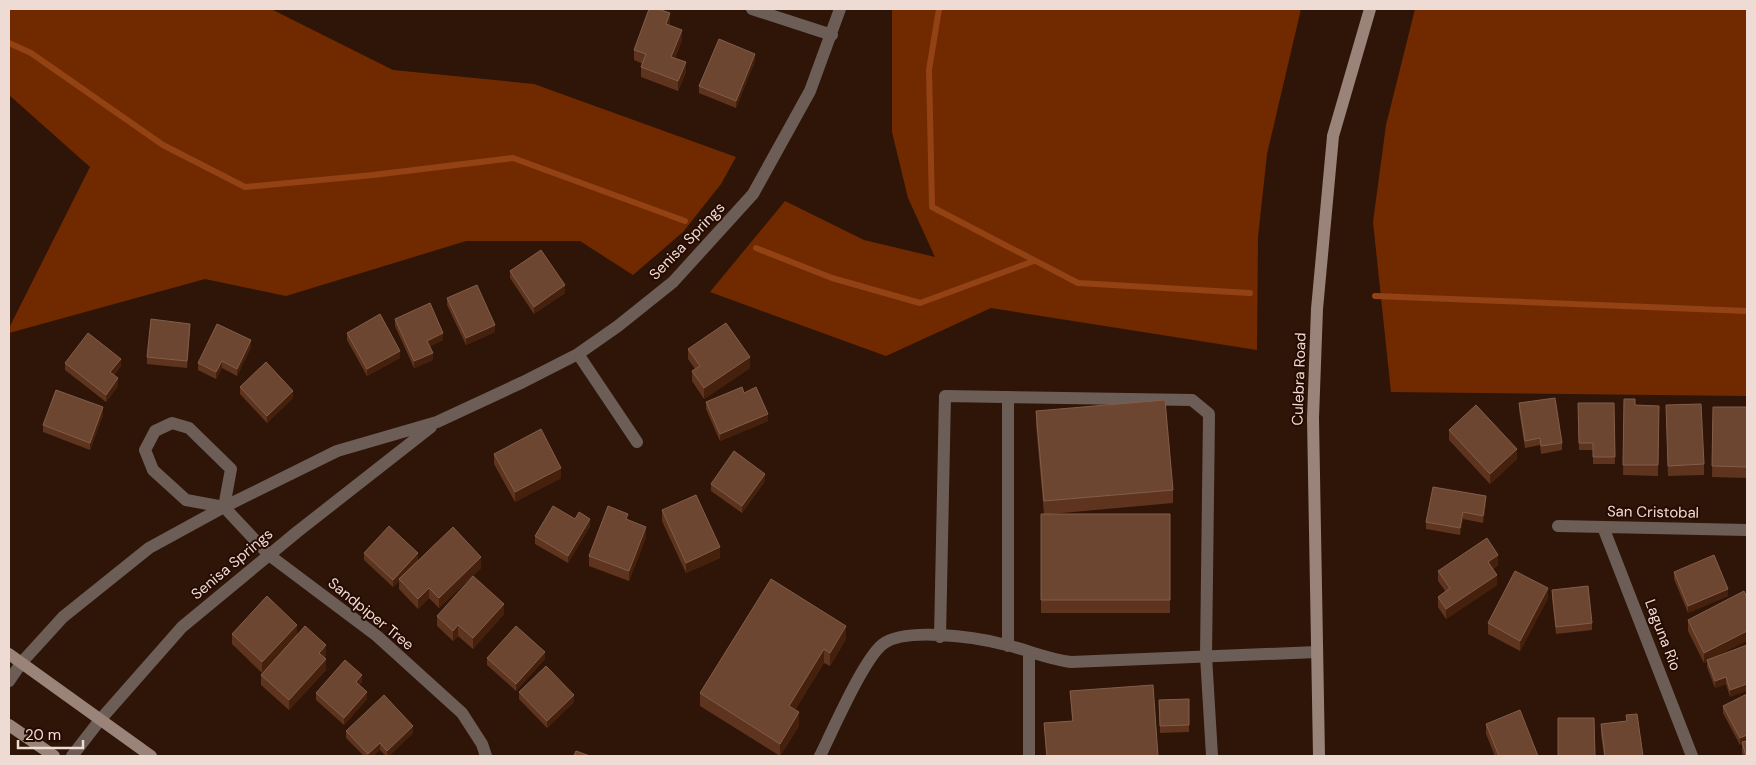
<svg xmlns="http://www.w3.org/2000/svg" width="1756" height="765" viewBox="0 0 1756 765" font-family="'DM Sans',sans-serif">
<rect width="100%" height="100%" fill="#2f1508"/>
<!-- green -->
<path fill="#712a00" d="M9 9H271L393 70 534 84 736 157 721 184 683 232 633 275 580 241H466L286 296 205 279 9 333V328L90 167 9 95Z
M892 9H1301L1267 154 1258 237 1257 350 991 308 886 356 710 292 785 201 864 240 935 257 908 198 892 132Z
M1415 9H1747V396L1391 392 1373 222 1386 125Z"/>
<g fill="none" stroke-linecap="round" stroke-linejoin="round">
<!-- stream -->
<path stroke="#934214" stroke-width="6" d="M939 9 929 70 932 207 1078 283 1250 293
M9 43 31 53 163 145 245 187 373 175 513 158 685 221
M756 248 832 278 920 303 1034 261
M1375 296 1747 311"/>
<!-- lane -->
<path stroke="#6c5e57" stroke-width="12" d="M1008 397V646
M940 637 945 396 1192 400 1209 414 1206 656 1212 756
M820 756C832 732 864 658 883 644 905 627 975 637 1002 644 1026 649 1046 659 1071 662L1317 652
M1029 756V653"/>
<!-- street -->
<path stroke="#6c5e57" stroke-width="12" d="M752 9 832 35
M578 354 637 442
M172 423 189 428 231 469 224 507 186 500 153 470 145 450 155 431Z
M224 507 269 555 377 636 462 713 482 744 486 756
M1558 526 1747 530
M1603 527 1692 756
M9 681 22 662 63 617 149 548 224 507 337 451 437 422 523 382 578 354 618 326 673 282 753 194 810 91 840 9
M72 756 100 720 182 627 297 532 431 427"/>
<!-- secondary -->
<path stroke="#9a8378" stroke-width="12" d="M9 654 151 756
M9 725 54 756
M1319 756 1313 418 1317 309 1333 136 1370 9"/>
</g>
<!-- wall -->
<path fill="#5e341e" d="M670 24 669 25 682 40 675 58 686 72 678 91 641 77V67L643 64 634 60V50Z
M755 61 736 108 699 93V86Z
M510 271 565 293 534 314 510 278Z
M447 298 495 332 466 345 447 305Z
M395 319 443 340 430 346 433 360 414 368 395 326Z
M190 331 187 368 147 364V357Z
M347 333 400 358 367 376 347 340Z
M251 347 237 376 222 368 216 379 198 370V363Z
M688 349 750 368 704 399 692 381V371L695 369 688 359Z
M65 363 121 366 114 375 118 386 106 402 65 370Z
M240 387 293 398 267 423 240 394Z
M744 393 768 421 720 441 706 409V402Z
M1624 399 1635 405 1659 406 1658 476 1623 475Z
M1519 403 1562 443V450L1541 454 1540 445 1525 448 1519 410Z
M1578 403H1614L1615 464H1593V450H1579Z
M1666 405 1704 464V475L1668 476Z
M1713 407H1747V478L1712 477Z
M1036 411 1173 490V503L1051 514H1170V613H1041V514H1044L1036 425Z
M103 415 90 450 43 432V425Z
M1449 430 1517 459 1490 484 1449 440Z
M494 454 561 478 515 502 494 464Z
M765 481 742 513 711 491V484Z
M1486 503 1483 523 1463 519 1460 535 1426 529V522Z
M662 510 720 558 686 573 662 521Z
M575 519 590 526 568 563 535 544V536Z
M628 520 646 537 629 581 589 566V556Z
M364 553 418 560 481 568 439 608 429 598 418 609 399 589V581L393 587 364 560Z
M1498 565 1493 569 1497 585 1446 619 1438 607V597L1446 592 1438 581V571Z
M1674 572 1728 596 1688 613 1674 579Z
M1552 590 1592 623V630L1556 634 1552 598Z
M1548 598 1520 651 1488 634V623Z
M504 614 473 649 458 636 453 641 437 626V616Z
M1688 620 1720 655 1747 645 1730 697 1726 684 1715 688 1707 667V662L1704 663 1688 631Z
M232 634 297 635 326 655 324 658 326 670 289 710 261 685V675L290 643 262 673 232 644Z
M846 639 830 666 824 663 795 710 799 726 780 756 700 706V693Z
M487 658 545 659 516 691 487 665Z
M362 682 359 685 367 699 344 725 316 700V693Z
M1070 691 1158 756H1046L1044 723 1072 721Z
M519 692 574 702 547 728 519 699Z
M1747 694V756H1743L1742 753V744L1740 745 1723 713V706Z
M1189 699V732L1160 733 1159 700Z
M1626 715 1643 756H1604L1601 734V724L1626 721Z
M1486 724 1538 756H1495L1486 734Z
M346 731 413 733 389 756H386L380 750 373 756H364L346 738Z"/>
<!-- shaded-wall -->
<path fill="#45200d" d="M670 13V24L666 34V24Z
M682 30V40L671 67V57Z
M755 54V61L736 108V101Z
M686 62V72L678 91V81Z
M565 285V293L534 314V307Z
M190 324V331L187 368V361Z
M495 325V332L466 345V338Z
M443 333V340L427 348V341Z
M251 340V347L237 376V369Z
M400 351V358L367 376V369Z
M433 353V360L414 368V361Z
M750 357V368L704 399V388Z
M121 359V366L110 379V372Z
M222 361V368L216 379V372Z
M118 378V386L106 402V395Z
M293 391V398L267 423V416Z
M103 407V415L90 450V443Z
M768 414V421L720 441V434Z
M1517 449V459L1490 484V474Z
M561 468V478L515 502V492Z
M765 474V481L742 513V506Z
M1486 496V503L1483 523V516Z
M1463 512V519L1460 535V528Z
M590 519V526L568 563V556Z
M646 527V537L629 581V571Z
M720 547V558L686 573V563Z
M418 553V560L399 579V581L393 587V580Z
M1498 555V565L1488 572V562Z
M481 557V568L439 608V598Z
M1497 575V585L1446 619V609Z
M429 588V598L418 609V599Z
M1548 588V598L1520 651V641Z
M1728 589V596L1688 613V606Z
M504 604V614L473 649V638Z
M297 625V635L262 673V662Z
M458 625V636L453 641V631Z
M846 626V639L830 666V653Z
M1747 631V641L1707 661V660V662L1704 663V653Z
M326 645V655L319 663V653Z
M824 649V663L789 720V706Z
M545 652V659L516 691V684Z
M326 659V670L289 710V700Z
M362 675V682L356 689V682Z
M1726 677V684L1715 688V681Z
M1747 684V691L1730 697V690Z
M367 692V699L344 725V718Z
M574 695V702L547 728V721Z
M799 712V726L780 756V744Z
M413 726V733L389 756H387V751Z
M1747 735V742H1742V744L1740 745V738Z
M380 743V750L373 756H368V754Z"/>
<!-- building -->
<path fill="#6d4631" stroke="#825d4a" d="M649 9H658L670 13 666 24 682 30 671 57 686 62 678 81 641 67 646 54 634 50Z
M719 39 755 54 736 101 699 86Z
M541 250 565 285 534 307 510 271Z
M477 285 495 325 466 338 447 298Z
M430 303 443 333 427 341 433 353 414 361 395 319Z
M380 314 400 351 367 369 347 333Z
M151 319 190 324 187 361 147 357Z
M726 323 750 357 704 388 692 371 700 366 688 349Z
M217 324 251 340 237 369 222 361 216 372 198 363Z
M88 333 121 359 110 372 118 378 106 395 65 363Z
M266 362 293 391 267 416 240 387Z
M742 387 744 393 756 387 768 414 720 434 706 402Z
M56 390 103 407 90 443 43 425Z
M1555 398 1562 443 1541 446 1540 438 1525 441 1519 403Z
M1624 399H1635V405L1659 406 1658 465H1623Z
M1165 400 1173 490 1044 501 1036 411Z
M1578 403H1614L1615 457H1593V443H1579Z
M1701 404 1704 464 1668 466 1666 405Z
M1476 405 1517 449 1490 474 1449 430Z
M1713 407H1747V467L1712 466Z
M541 429 561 468 515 492 494 454Z
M734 451 765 474 742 506 711 484Z
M1433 487 1486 496 1483 516 1463 512 1460 528 1426 522Z
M696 495 720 547 686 563 662 510Z
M553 506 575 519 579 512 590 519 568 556 535 536Z
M608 506 628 514 626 519 646 527 629 571 589 556Z
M1041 514H1170V600H1041Z
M389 526 418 553 393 580 364 553Z
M453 527 481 557 439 598 429 588 418 599 399 579Z
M1487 538 1498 555 1488 562 1497 575 1446 609 1438 597 1450 588 1438 571Z
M1714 555 1728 589 1688 606 1674 572Z
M1515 571 1548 588 1520 641 1488 623Z
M473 576 504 604 473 638 458 625 453 631 437 616Z
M771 579 846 626 830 653 824 649 789 706 799 712 780 744 700 693Z
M1588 586 1592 623 1556 627 1552 590Z
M1744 591 1747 598V631L1704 653 1688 620Z
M267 596 297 625 262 662 232 634Z
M305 626 326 645 319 653 326 659 289 700 261 675Z
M516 626 545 652 516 684 487 658Z
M1747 645V684L1730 690 1726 677 1715 681 1707 660Z
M345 660 362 675 356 682 367 692 344 718 316 693Z
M546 666 574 695 547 721 519 692Z
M1153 685 1158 756H1047L1044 723 1073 721 1070 691Z
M1747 694V735L1740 738 1723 706Z
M384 695 413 726 387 751 380 743 368 754 346 731Z
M1189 699V725L1160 726 1159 700Z
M1520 710 1538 756H1499L1486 724Z
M1637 714 1643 756H1605L1601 724 1627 721 1626 715Z
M1558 718H1594L1595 756H1558Z
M1747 741V756H1746L1742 742Z
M576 751 590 756H574Z"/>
<g text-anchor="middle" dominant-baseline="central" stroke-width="4" stroke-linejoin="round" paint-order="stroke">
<!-- street labels -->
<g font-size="15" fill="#eedbd3" stroke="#250b02">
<text transform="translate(687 241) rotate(-46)">Senisa Springs</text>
<text transform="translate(1299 379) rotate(-88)">Culebra Road</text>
<text transform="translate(1653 512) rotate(1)">San Cristobal</text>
<text transform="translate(232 564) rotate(-40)">Senisa Springs</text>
<text transform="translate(371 614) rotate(39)">Sandpiper Tree</text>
<text transform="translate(1663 635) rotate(69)">Laguna Rio</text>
</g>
</g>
<!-- border -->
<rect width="1756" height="765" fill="none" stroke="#eedbd3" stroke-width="20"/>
<!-- scale -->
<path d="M18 740v8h65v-8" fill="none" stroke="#eedbd3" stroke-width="2.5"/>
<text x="25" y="740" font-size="15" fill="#eedbd3" stroke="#250b02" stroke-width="4" paint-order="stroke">20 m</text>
</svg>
